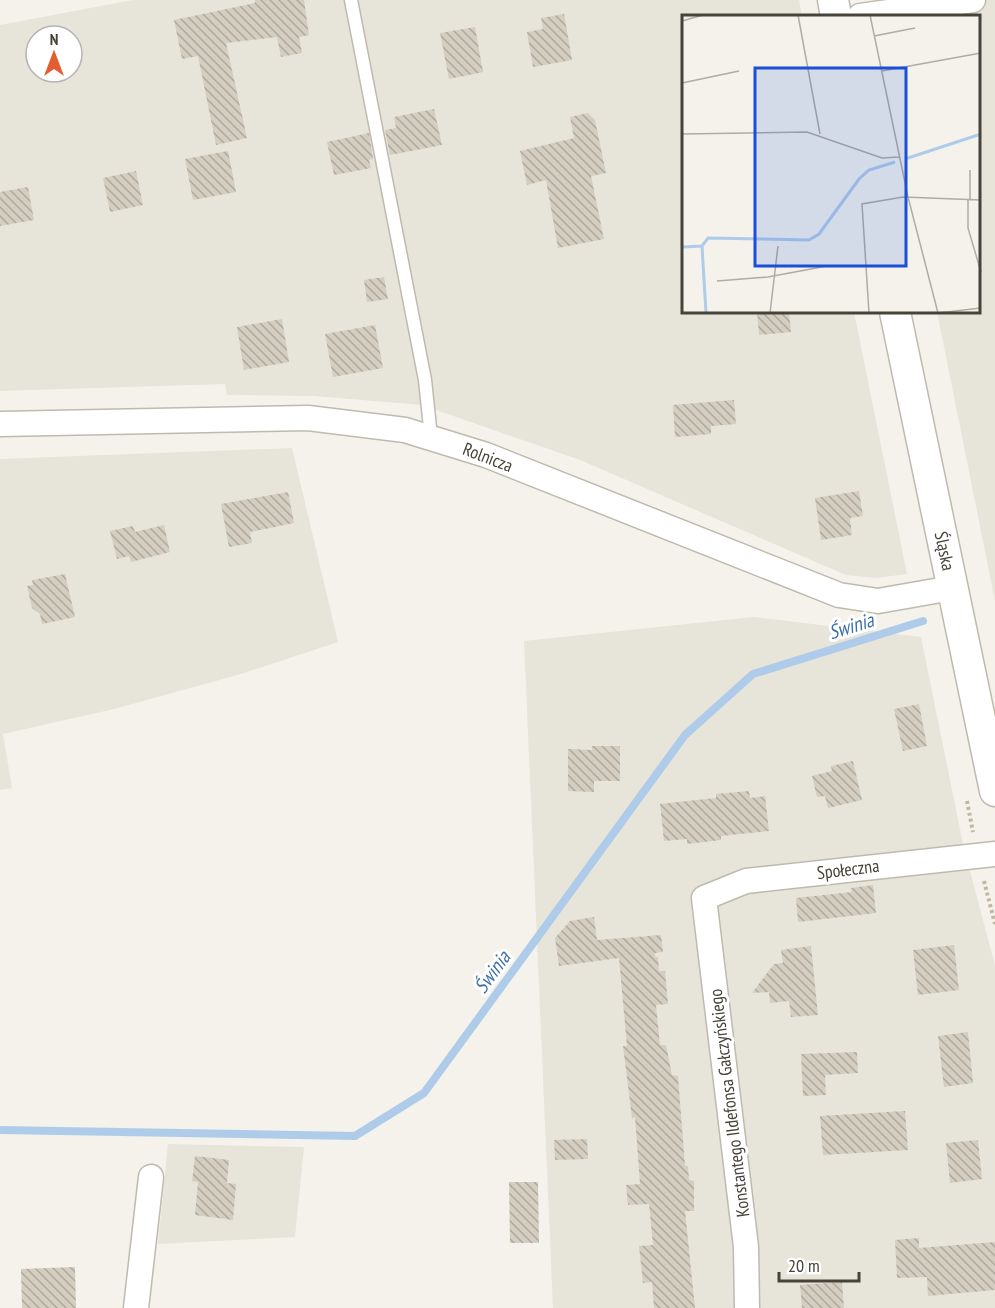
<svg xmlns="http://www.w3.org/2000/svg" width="995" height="1308" viewBox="0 0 995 1308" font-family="'PT Sans Narrow',sans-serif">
<defs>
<pattern id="building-back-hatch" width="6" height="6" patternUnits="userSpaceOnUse" patternTransform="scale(1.5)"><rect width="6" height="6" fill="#d4cec1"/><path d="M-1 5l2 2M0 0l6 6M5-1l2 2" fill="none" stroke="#aea99e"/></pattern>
</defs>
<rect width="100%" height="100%" fill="#f4f2eb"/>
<!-- residential -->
<path fill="#e7e4d9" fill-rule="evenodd" d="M133 0H799L802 16H683V312H854L907 574 876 578 846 575 580 460 422 405 314 396 227 395 225 384 0 391V25ZM36 36H72V72H36Z
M900 0H995V601L937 312H978V16H903Z
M292 448 338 642 241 674 114 709 3 734 12 788 0 790V459Z
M754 617 921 637 963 844 945 847 950 867 966 866 970 871 995 965V1308H553L524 641Z
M168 1144 304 1147 295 1237 158 1244Z"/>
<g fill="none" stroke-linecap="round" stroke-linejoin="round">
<!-- stream -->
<path stroke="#aeccea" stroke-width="8" d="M0 1130 355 1136 424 1093 685 735 753 674 923 621"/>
</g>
<!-- building -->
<path fill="url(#building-back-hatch)" d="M255 0H304L309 35 299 37 302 53 281 57 277 37 226 43 247 138 216 145 198 56 182 59 174 20 255 3Z
M564 14 572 60 533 67 527 32 543 29 541 18Z
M475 27 483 72 449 79 440 33Z
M434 109 442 145 390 155 385 130 396 128 394 117Z
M588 113 595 120 606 173 591 176 604 239 558 248 546 180 527 185 520 151 574 138 570 117Z
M369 133 373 159 369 160 371 168 334 175 327 142Z
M228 151 236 192 193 200 185 159Z
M136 171 143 205 110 212 103 178Z
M28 187 34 220 0 226V192Z
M384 277 388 299 367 302 364 280Z
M757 312H789L791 332 759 335Z
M282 319 289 362 244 370 237 327Z
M375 325 383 368 333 377 325 334Z
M734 400 736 424 711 426V434L675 437 673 405Z
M859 491 863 516 850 518 852 535 821 540 815 498Z
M288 492 294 523 250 532 252 543 229 547 221 504Z
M164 525 170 552 131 562 129 556 117 559 110 531 133 526 135 532Z
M65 574 75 617 42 624 40 614 32 608 27 586 33 585 32 580Z
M919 704 927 746 903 751 894 709Z
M592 746H620V781H594V792L568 791V749L592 750Z
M853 761 862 800 828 808 825 796 817 797 812 776 832 771 831 766Z
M749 791 750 798 765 796 769 831 721 836V840L687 844V839L664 841 660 804 716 798V794Z
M873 885 876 913 798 922 796 898 852 892 851 888Z
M594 917 597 940 661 935 663 952 655 953V957H658L659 971H665L668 1004 656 1005 660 1045H666L672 1075 678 1076 685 1166H688L689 1180 694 1181V1211H685L695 1308H654L652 1282 643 1283 639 1246 653 1245 649 1204 628 1205 626 1185 640 1184 635 1117 632 1118 623 1046H627L619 958 559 966 555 938 570 921Z
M954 945 959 990 918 995 913 950Z
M811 946 818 1015 791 1017 789 1001 770 1003 769 992 752 993 774 964 783 963 781 950Z
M968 1032 973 1083 944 1087 938 1036Z
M857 1052 858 1073 825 1075 826 1095 803 1096 801 1054Z
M905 1111 908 1150 823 1155 820 1116Z
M587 1139 588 1159 555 1160 554 1140Z
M978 1140 982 1179 950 1183 946 1143Z
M195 1156 229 1160 227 1183 236 1184 233 1220 195 1215 198 1182 192 1181Z
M509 1182H538L539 1243H510Z
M919 1238V1248L995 1242V1290L928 1296 927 1277 897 1278 895 1240Z
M75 1267 76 1308H22L21 1269Z
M842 1282 844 1308H802L800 1285Z"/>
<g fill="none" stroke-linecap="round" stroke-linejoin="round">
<!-- service casing -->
<g stroke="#bebaae" stroke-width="15">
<path id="service" d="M351 0 425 380 431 437"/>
</g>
<!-- minor casing -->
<g stroke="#bebaae" stroke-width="27">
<path id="minor" d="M860 16 973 0
M0 424 308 418 405 430 486 455 839 595 878 601 952 588
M136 1308 151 1177
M747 1308 746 1247 704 898 746 881 995 854"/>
</g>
<!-- tertiary casing -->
<g stroke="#bebaae" stroke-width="33">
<path id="tertiary" d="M833 0 836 16
M895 312 995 791"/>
</g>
<!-- path -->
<path stroke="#bfb7a1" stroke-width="4" stroke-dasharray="3 3" stroke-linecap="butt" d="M967 801 973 832
M984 881 995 924"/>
<!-- service -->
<use href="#service" stroke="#fff" stroke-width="12"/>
<!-- minor -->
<use href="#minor" stroke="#fff" stroke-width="24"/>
<!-- tertiary -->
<use href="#tertiary" stroke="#fff" stroke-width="30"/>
</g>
<g text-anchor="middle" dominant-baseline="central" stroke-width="6" stroke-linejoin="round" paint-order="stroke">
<!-- street labels -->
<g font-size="18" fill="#474339" stroke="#fff">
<text transform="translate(488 457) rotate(21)">Rolnicza</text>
<text transform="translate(945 551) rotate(78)">Śląska</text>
<text transform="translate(848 869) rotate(-7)">Społeczna</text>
<text transform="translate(729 1103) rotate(-97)">Konstantego Ildefonsa Gałczyńskiego</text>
</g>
<!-- water labels -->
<g font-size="20" font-style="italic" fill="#3c71a9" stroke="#fff">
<text transform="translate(851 626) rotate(-17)">Świnia</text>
<text transform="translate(492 972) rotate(-54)">Świnia</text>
</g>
</g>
<!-- overview -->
<g transform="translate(682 15)">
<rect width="298" height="298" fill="#f4f2eb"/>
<path fill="none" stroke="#aeccea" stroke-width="3" d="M223 144 299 119M20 231 24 298M0 232 20 231 26 223 127 225 137 219 177 164 187 155 213 147"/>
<path fill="none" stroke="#afaca4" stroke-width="1.5" d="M116 0 138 119M188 0 226 182 256 298M0 6 21 0M192 21 233 13M200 56 299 38M0 68 57 56M0 119 125 117 200 143 217 142M288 155V185M286 185V213L299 257M35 266 86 262 145 251M88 298 96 231M187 298 180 189 221 182 299 185M256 298 299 293"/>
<path fill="#1d4ed8" fill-opacity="0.15" stroke="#1d4ed8" stroke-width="3" d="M73 53H224V251H73Z"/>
<rect width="298" height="298" fill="none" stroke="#474339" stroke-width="3"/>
</g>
<!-- north arrow -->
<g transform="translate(54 54)"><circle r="28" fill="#ffffff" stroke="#b5b4b0" stroke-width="1.5"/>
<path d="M0-4.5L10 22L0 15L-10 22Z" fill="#e45c31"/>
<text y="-9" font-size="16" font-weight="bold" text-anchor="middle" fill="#474339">N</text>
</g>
<!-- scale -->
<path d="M779 1272v9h80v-9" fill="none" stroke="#474339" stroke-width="3"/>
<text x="788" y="1272" font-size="18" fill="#474339" stroke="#ffffff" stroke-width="4.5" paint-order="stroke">20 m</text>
</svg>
